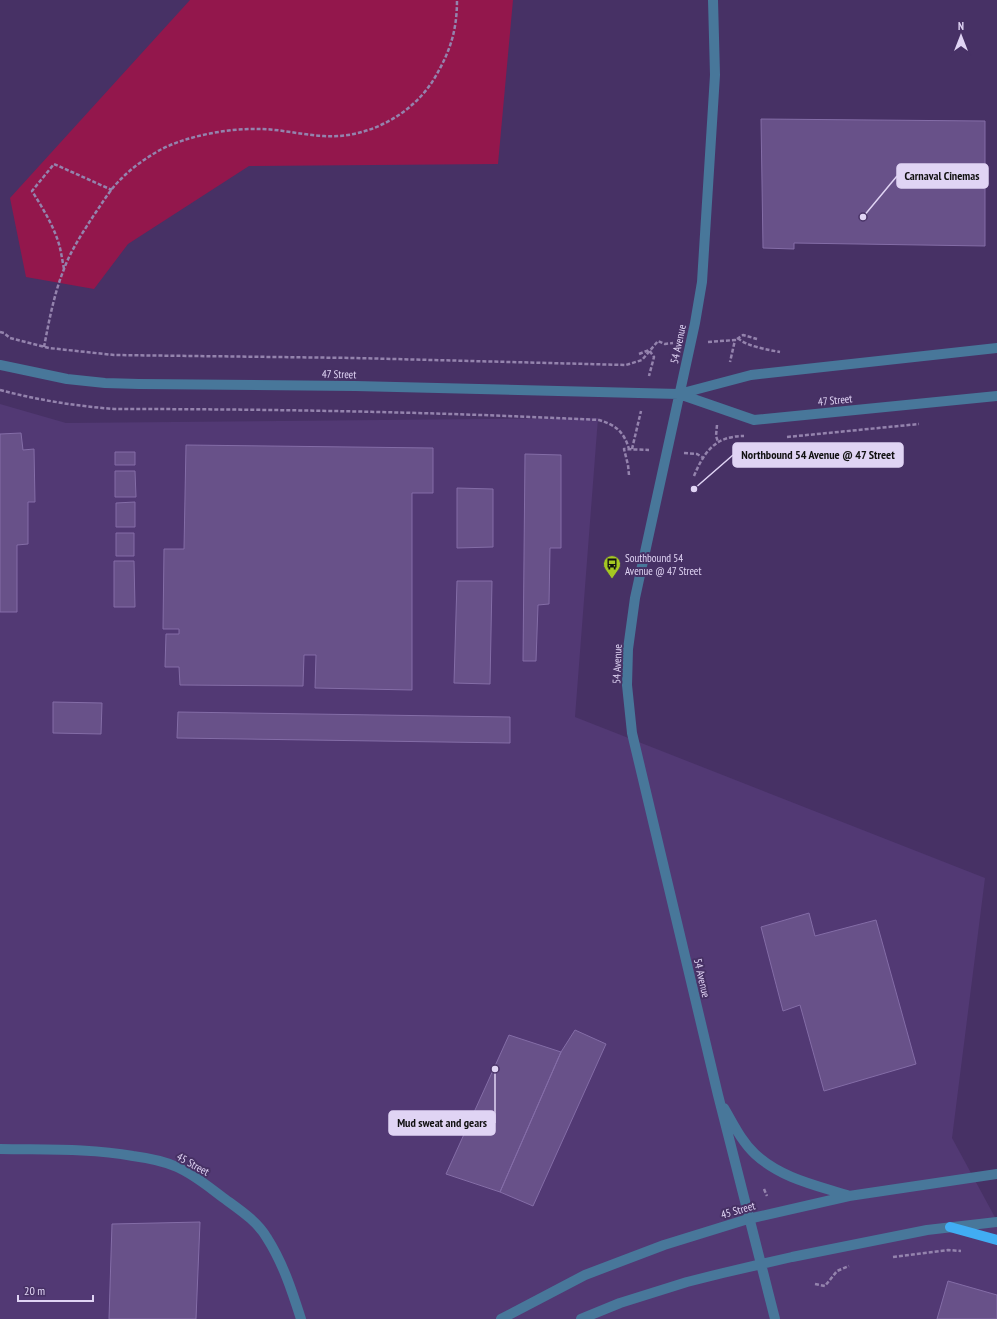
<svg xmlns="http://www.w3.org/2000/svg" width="997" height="1319" viewBox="0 0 997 1319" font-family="'PT Sans Narrow',sans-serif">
<rect width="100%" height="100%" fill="#473165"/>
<!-- built -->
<path fill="#523974" d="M0 404 66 423 598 418 575 717 985 878 952 1138 997 1221V1319H0Z"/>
<!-- green -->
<path fill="#93174c" d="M190 0H513L498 164 249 166 128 244 94 289 26 277 10 198Z"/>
<!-- building -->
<path fill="#685189" stroke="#846da7" d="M761 119 985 121V246L794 243V249L763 248Z
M21 433 23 450 34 449 35 502H28V544L17 545V612H0V434Z
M186 445 433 448V493H412V690L315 688 316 655H304L303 686 180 685 179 667H165L166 634H179V629H163L164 549H184Z
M115 452H135V465H115Z
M525 454 561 455V548H550L549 604 538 605 536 661H523Z
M115 471H135L136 497H115Z
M457 488 493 489V547L457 548Z
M135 502V527H116V503Z
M116 533H134V556H116Z
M114 561H134L135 607H114Z
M457 581H492L490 684 454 683Z
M53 702 102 703 101 734 53 733Z
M178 712 510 717V743L177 738Z
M809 913 815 936 876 920 916 1064 824 1091 800 1005 783 1011 761 927Z
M575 1030 606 1044 533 1206 500 1192 561 1052Z
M509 1035 561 1052 500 1192 446 1174Z
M200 1222 196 1319H109L112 1224Z
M948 1281 997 1295V1319H937Z"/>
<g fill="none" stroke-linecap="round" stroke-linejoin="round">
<!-- path -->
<path stroke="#9483ad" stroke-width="2.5" stroke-dasharray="4 2" stroke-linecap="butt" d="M64 269C62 259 61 250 58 241 52 223 42 207 32 191L54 164 112 190
M0 332 4 333 10 338 49 348 114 355 355 358 626 365 642 360 658 341 665 344 673 343
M738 338C745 346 769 350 780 352
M737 339 743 335 757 339
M708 342 735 340 730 362
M44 347C49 321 54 294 64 269 71 250 83 232 94 215 103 202 111 188 122 178 133 167 146 158 160 150 186 136 229 128 259 129 280 129 302 135 324 136 367 139 412 115 434 79 450 52 457 31 457 0
M639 354 649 350 654 357 649 376
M0 390C38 400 75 406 114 409 276 409 438 412 599 420 616 425 624 432 629 449
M717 425 716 436 718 442
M787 437 919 424
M632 449 641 411
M684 453 697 454 702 457
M629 475 628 465 624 449 649 450
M694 476C704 452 715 436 744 436
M764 1189 767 1196
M893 1257 948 1250 961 1251
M815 1284 825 1286 837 1271 849 1266"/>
<!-- minor -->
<path stroke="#48779a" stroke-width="10" d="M713 0 715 75 702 282 695 323 635 598 628 649 627 685 632 733 718 1095 775 1319
M0 365 67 379 105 383 139 384 355 386 679 394 751 375 997 348
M679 394 754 420 997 396
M724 1108C733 1123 741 1141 755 1154 781 1178 815 1185 847 1195
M0 1149C44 1150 89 1148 133 1156 148 1158 164 1161 177 1167 195 1175 210 1188 225 1199 240 1210 258 1222 267 1238 283 1263 292 1291 301 1319
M501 1319 585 1275 664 1245 748 1219 849 1196 997 1174
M581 1319 620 1303 687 1282 723 1273 792 1257 927 1230 997 1222"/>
<!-- major -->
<path stroke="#41adf3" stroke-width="10" d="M950 1227 997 1240"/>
</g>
<!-- icons -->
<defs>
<g id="bus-pin" transform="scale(0.9)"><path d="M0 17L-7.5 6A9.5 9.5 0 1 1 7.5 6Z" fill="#a5c822" stroke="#473165"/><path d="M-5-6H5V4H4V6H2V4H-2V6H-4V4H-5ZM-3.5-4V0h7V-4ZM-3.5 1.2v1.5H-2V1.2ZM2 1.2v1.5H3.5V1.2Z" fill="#111"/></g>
</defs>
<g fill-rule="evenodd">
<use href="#bus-pin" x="612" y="564"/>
</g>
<g text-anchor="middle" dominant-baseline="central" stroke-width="4" stroke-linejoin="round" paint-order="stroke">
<!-- street labels -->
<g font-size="11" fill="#e0d4f4" stroke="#473165">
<text transform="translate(678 344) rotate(-78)">54 Avenue</text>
<text transform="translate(339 374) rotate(1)">47 Street</text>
<text transform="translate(835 400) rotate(-6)">47 Street</text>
<text transform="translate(617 664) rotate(-88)">54 Avenue</text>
<text transform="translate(702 978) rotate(77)">54 Avenue</text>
<text transform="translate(193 1164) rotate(29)">45 Street</text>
<text transform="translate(738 1210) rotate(-16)">45 Street</text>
</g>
<!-- poi labels -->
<g font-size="11" fill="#e0d4f4" stroke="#473165" text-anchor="start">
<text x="625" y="558">Southbound 54<tspan x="625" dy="13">Avenue @ 47 Street</tspan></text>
</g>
</g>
<!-- callouts -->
<path fill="none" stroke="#e0d4f4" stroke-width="1.5" d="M863 217L897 176M694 489L733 455M495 1069L495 1123"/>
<g fill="#e0d4f4" stroke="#473165" stroke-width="1.5">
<circle cx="863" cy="217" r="4"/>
<circle cx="694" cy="489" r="4"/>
<circle cx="495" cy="1069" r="4"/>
</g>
<g fill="#e0d4f4" stroke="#e0d4f4" stroke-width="1.5">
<rect x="897" y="164" width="91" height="24" rx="4"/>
<rect x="733" y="443" width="170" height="24" rx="4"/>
<rect x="389" y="1111" width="106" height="24" rx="4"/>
</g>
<g font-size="12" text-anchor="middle" font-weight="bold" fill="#111">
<text x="942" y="180">Carnaval Cinemas</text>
<text x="818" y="459">Northbound 54 Avenue @ 47 Street</text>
<text x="442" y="1127">Mud sweat and gears</text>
</g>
<!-- north arrow -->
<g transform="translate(961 36)" stroke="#473165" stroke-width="3" paint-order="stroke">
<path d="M0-3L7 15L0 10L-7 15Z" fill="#e0d4f4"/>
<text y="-6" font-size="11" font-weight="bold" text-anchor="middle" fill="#e0d4f4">N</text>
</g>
<!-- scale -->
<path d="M18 1295v6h75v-6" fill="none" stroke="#e0d4f4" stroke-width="2"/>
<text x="24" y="1295" font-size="12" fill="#e0d4f4" stroke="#473165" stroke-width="3" paint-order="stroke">20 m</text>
</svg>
